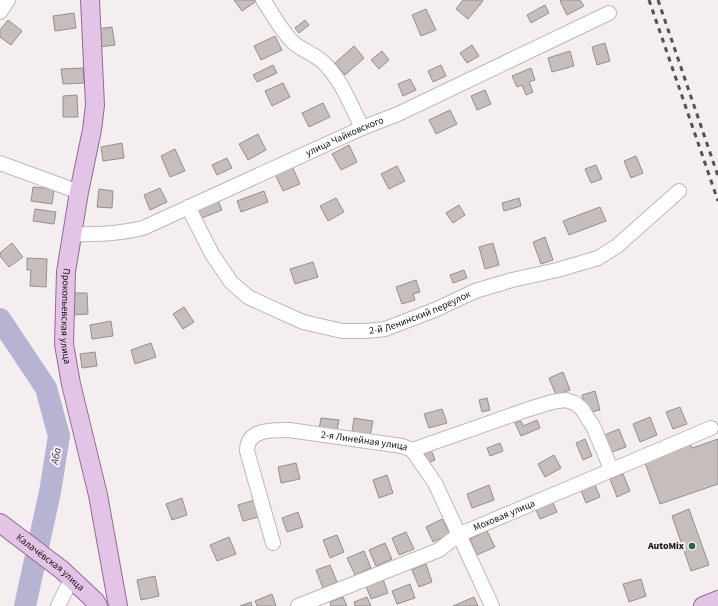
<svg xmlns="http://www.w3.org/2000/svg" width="718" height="606" viewBox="0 0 718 606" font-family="'Source Sans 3',sans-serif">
<rect width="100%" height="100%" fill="#f5eef0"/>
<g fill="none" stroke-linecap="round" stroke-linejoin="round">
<!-- river -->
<path stroke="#b6b3d3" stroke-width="22" d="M0 319 46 388 59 436 50 492 25 606"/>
</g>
<!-- building -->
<path fill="#c6bebd" stroke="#968f8d" d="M234 0H254L255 2 242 11Z
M463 0H482L483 1 468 19 456 9Z
M561 0H580L584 6 567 15 560 1Z
M545 5 549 13 531 23 527 15Z
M426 9 436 30 421 36 412 15Z
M74 13 76 28 55 31 53 16Z
M8 20 22 31 11 45 0 37V30Z
M305 20 309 25 299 33 295 28Z
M112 27 115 45 99 47 97 29Z
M275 36 282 50 261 60 254 46Z
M605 43 610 61 597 65 592 47Z
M472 45 479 56 467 63 460 53Z
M354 46 364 58 345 75 335 63Z
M382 51 389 60 379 69 371 60Z
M570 51 574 66 552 72 548 58Z
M273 65 277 73 257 82 253 75Z
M441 65 446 76 433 82 428 71Z
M83 68 84 83 63 84 61 69Z
M531 68 535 80 529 82 533 92 526 95 522 85 517 87 512 76Z
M410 79 416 90 403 96 398 84Z
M283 83 290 97 272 106 265 91Z
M485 90 491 104 477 110 471 96Z
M77 95 78 117H63V96Z
M323 103 330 117 309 127 302 113Z
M450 110 457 124 436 134 429 120Z
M258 134 266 150 248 160 239 144Z
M122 143 124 158 103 161 101 147Z
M349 145 357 162 341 170 332 154Z
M175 149 185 171 170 177 161 156Z
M636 156 643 173 631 178 624 161Z
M227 158 232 168 217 175 212 165Z
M596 165 602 179 591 183 585 169Z
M292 166 300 184 283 191 275 174Z
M397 166 405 181 389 189 381 174Z
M33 187 54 189 52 204 31 201Z
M160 188 167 202 150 210 144 195Z
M99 189 113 191 112 208 97 207Z
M264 191 268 202 241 212 237 201Z
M217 198 222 210 197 220 192 208Z
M336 198 344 212 328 221 320 206Z
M519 198 521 206 504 211 502 203Z
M459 205 465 215 453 223 446 213Z
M600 207 606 221 569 235 563 221Z
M35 209 56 212 54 224 33 221Z
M545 237 553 260 541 264 533 242Z
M12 243 23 257 9 267 0 256V253Z
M493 243 499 265 485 269 479 247Z
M27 258 47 259 46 287 30 286 31 270H27Z
M313 262 318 277 295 284 290 269Z
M464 270 467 278 453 283 450 275Z
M416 280 420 292 413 294 415 300 402 304 396 287Z
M72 293H87L88 314 73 315Z
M184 307 194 322 183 329 173 314Z
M111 321 113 336 92 339 90 325Z
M151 343 156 357 135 364 131 350Z
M95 352 97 366 82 368 80 354Z
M563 372 570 390 556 395 549 378Z
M595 391 600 410 587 413 582 395Z
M487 398 490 410 482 412 479 400Z
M680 407 687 424 673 429 666 412Z
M442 409 447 423 429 428 424 414Z
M650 417 657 435 640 442 633 424Z
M321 418 339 420 337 431 319 429Z
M354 418 373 421 370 436 352 432Z
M537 420 540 428 521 436 515 423 521 421 523 426Z
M619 429 626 447 609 453 602 436Z
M585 439 592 456 583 460 576 443Z
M718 439V484L660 504 644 460 690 444 692 448Z
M500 443 503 451 490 456 487 448Z
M430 447 435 460 428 463 423 450Z
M554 455 561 468 545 477 538 464Z
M296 463 300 479 281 483 278 467Z
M623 474 630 491 617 497 610 479Z
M387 475 393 493 379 498 373 480Z
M593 480 600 497 586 503 579 485Z
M489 485 494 500 472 508 467 494Z
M182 498 187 515 172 520 166 504Z
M551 498 557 512 540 519 534 506Z
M255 500 259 517 243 521 238 505Z
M689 509 709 565 691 571 672 516Z
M298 512 303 527 287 532 282 518Z
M442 519 450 534 433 542 426 527Z
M487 531 495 547 477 555 470 539Z
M406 532 414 549 399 555 392 538Z
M337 535 344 552 330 558 323 540Z
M229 537 236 554 217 561 210 545Z
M385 543 392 559 376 566 369 550Z
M364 551 371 568 355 575 347 558Z
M426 564 432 582 419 587 412 570Z
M330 565 337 582 323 588 316 570Z
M155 576 159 596 141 600 137 580Z
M383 579 388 593 371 599 366 586Z
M641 579 646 596 629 602 623 584Z
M410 584 415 598 397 604 392 591Z
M272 594 276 606H257L255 601Z
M343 597 347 606H331L330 602Z
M367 597 371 606H355L354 602Z
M474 597 478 606H453Z
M251 602 252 606H240Z"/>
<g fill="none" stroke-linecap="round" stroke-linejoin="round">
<!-- minor casing -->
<g stroke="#bfb7b9" stroke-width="16">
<g id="minor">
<path d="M263 0C273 14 282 33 295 44 304 51 316 55 324 63 342 81 351 105 362 128"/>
<path d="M0 12 8 0"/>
<path d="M0 163 79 192"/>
<path id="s1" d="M188 207 212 254 231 282 248 297 303 322 342 331H366L385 329 437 309 475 291 512 280 557 270 598 258 617 246 679 191"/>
<path id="s2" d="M72 234C98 235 118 234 143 228L362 128 398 114 609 13"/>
<path d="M412 450 526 410 552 402 565 400 575 403 582 409 594 428 611 469"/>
<path id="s3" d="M273 543 247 451C247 429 271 430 289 430L402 446 412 450 435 483 492 606"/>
<path d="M58 606 72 578"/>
<path id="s4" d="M298 606 439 550 458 535 711 428"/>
</g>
</g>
<!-- major casing -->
<g stroke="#8f6b91" stroke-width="20">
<g id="major">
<path id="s5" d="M90 0 95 105 92 130 79 192 66 272 64 344 71 384 98 495 118 606"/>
<path id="s6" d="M0 523 62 570 95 601 98 606"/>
<path d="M703 606 718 600"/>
</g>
</g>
<!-- minor -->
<use href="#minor" stroke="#fff" stroke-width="14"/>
<!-- major -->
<use href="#major" stroke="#e4c4e6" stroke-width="18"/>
<!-- rail -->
<path stroke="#565254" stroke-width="3" stroke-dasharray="5 5" stroke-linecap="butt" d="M649 0 718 201
M658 0 718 176"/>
</g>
<!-- markers -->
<circle fill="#26624d" stroke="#f5eef0" stroke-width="1.5" cx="692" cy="546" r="4"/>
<g text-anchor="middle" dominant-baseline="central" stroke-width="4" stroke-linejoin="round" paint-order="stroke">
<!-- street labels -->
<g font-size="10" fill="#131112" stroke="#f5eef0">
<text stroke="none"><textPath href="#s2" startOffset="293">улица Чайковского</textPath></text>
<text stroke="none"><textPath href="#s1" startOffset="291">2-й Ленинский переулок</textPath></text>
<text stroke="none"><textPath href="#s5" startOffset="319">Прокопьевская улица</textPath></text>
<text stroke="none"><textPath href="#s3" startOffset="225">2-я Линейная улица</textPath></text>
<text stroke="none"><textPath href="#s4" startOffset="226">Моховая улица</textPath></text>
<text stroke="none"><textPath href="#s6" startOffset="64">Калачёвская улица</textPath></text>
</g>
<!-- poi labels -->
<g font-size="10" font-weight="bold" fill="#131112" stroke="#f5eef0" text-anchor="end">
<text x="684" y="546">AutoMix</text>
</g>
<!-- water labels -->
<g font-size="11" font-style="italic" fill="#372e5b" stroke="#f5eef0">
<text transform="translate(56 456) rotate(-81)">Аба</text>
</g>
</g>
</svg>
